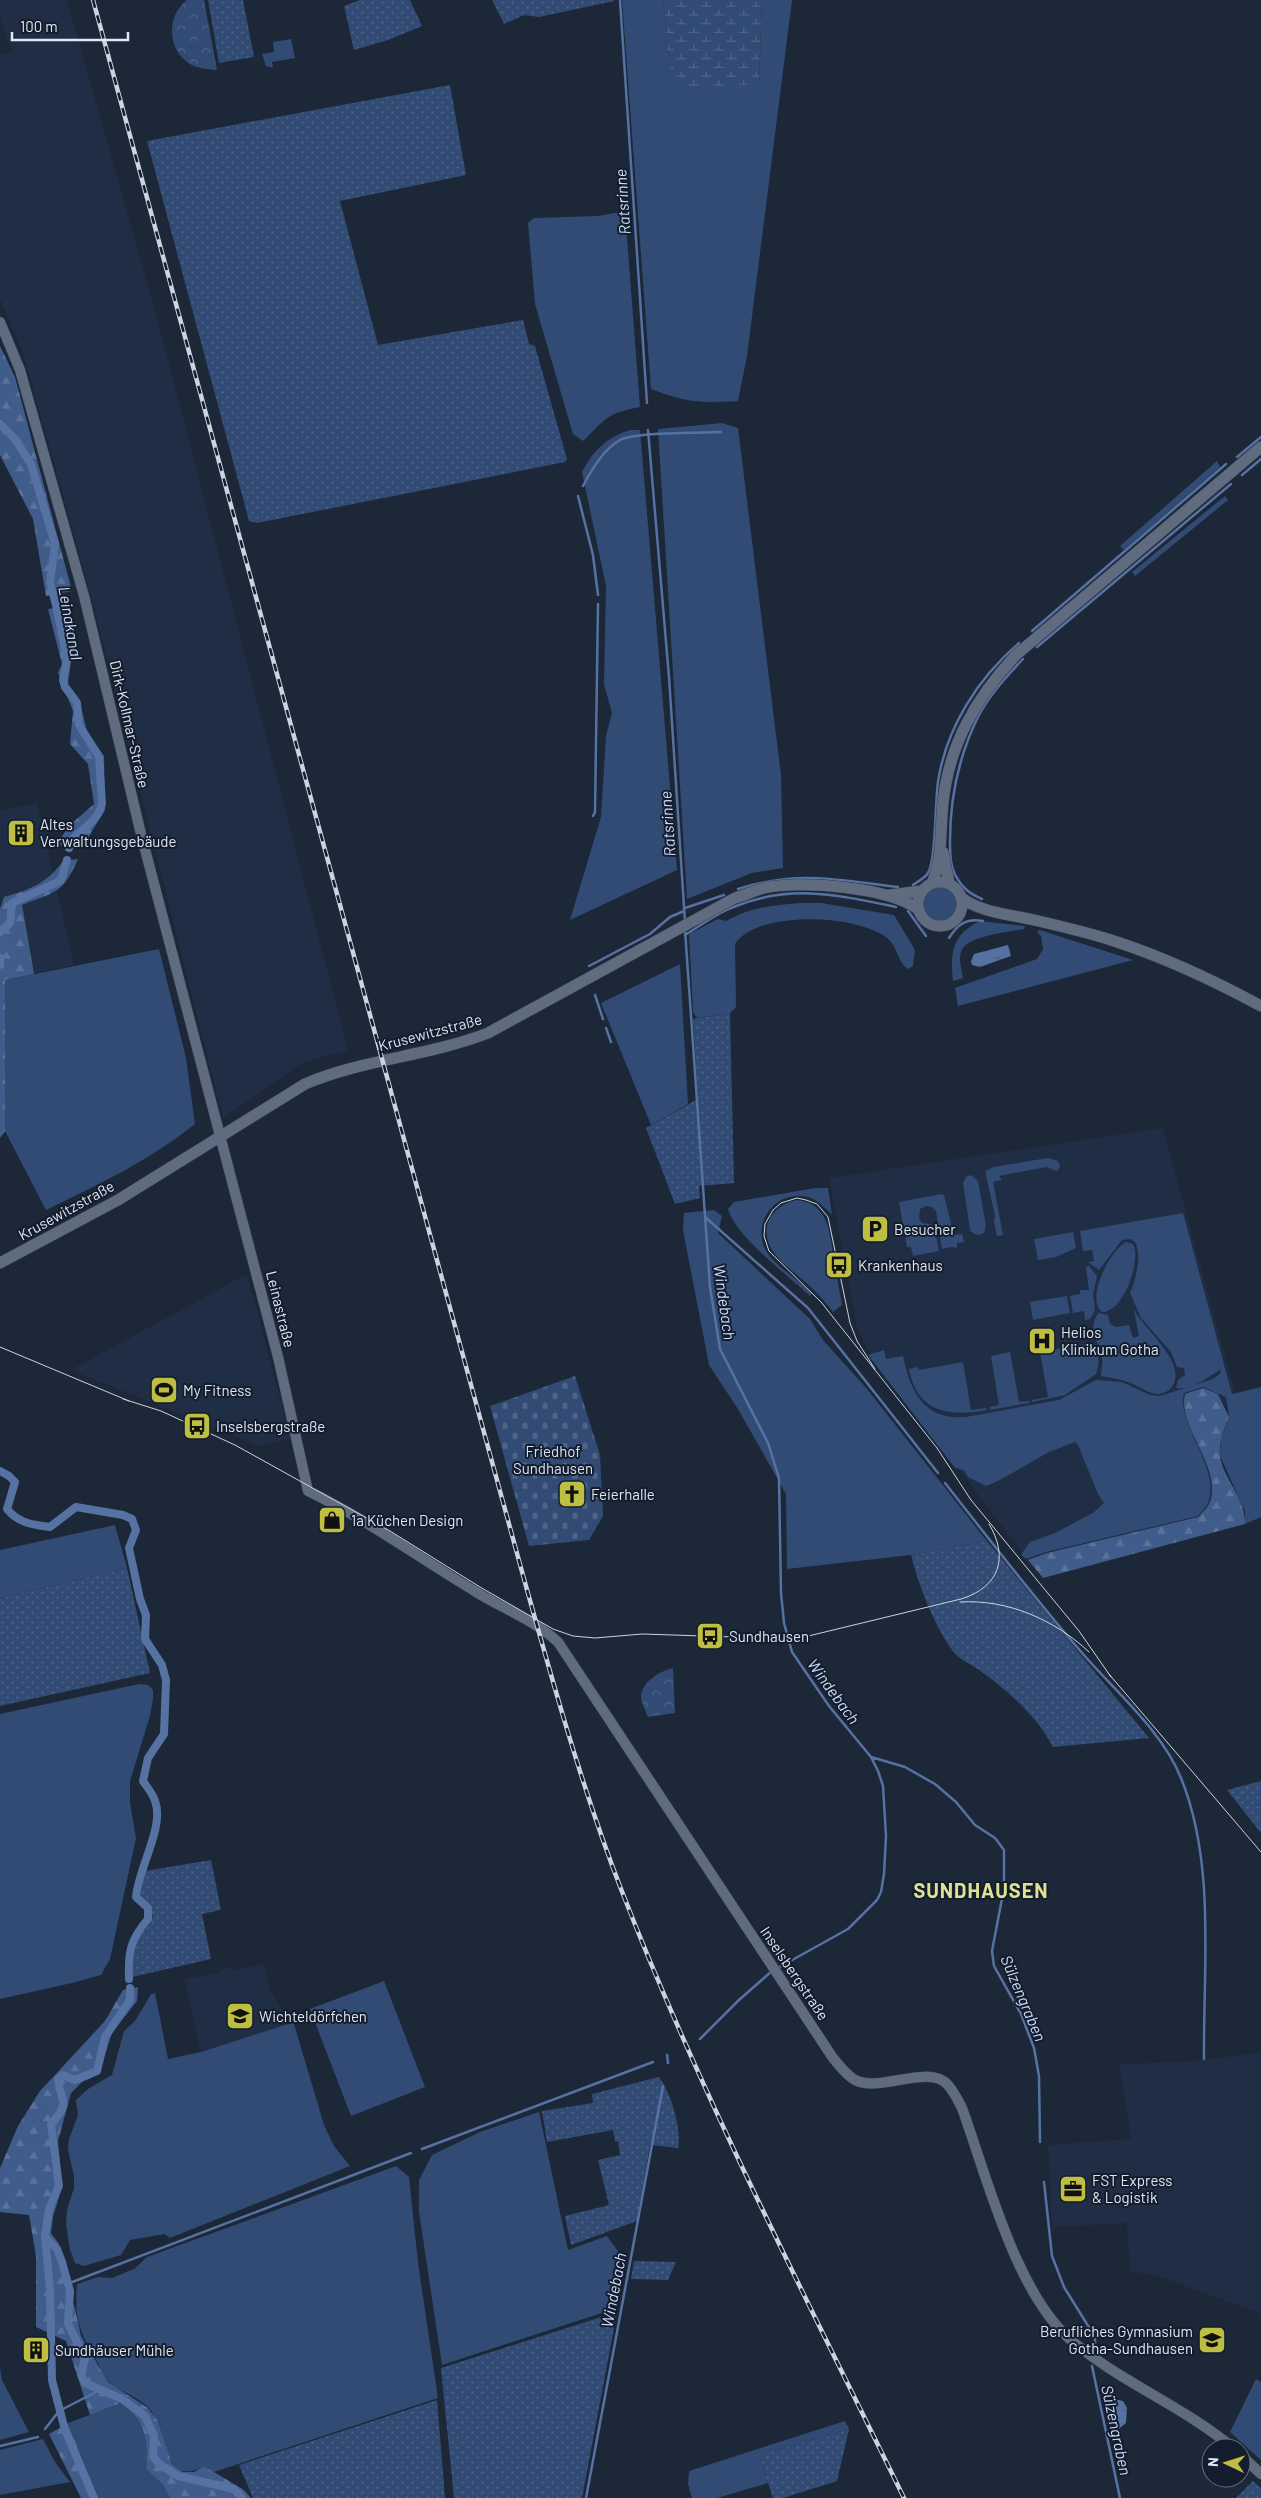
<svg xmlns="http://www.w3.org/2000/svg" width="1261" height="2498" viewBox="0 0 1261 2498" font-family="Barlow,sans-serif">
<defs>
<pattern id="forest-firs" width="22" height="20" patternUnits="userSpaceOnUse" patternTransform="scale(1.25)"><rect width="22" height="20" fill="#405c8a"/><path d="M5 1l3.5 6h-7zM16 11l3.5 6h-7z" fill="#5b739b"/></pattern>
<pattern id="wetland-marsh" width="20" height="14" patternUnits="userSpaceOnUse" patternTransform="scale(1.25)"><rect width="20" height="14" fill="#324b74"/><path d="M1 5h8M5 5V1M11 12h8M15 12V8" fill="none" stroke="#4f6588"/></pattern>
<pattern id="cemetery-stones" width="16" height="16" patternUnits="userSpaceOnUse" patternTransform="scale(1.25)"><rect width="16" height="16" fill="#324b74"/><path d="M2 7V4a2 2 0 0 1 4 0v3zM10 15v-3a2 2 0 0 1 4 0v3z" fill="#4f6588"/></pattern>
<pattern id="park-crowns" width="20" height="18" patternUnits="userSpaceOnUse" patternTransform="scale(1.25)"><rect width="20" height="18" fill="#324b74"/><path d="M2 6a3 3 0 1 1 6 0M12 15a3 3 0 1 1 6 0" fill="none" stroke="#4f6588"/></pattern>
<pattern id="garden-dots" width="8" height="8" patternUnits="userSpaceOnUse" patternTransform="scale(1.25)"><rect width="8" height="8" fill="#324b74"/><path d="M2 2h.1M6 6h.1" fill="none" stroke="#4f6588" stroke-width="1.8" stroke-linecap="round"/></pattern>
<pattern id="water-ripples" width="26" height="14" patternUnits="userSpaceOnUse" patternTransform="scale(1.25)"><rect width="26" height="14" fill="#5572a2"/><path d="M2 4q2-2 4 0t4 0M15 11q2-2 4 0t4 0" fill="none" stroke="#4c5c76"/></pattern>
</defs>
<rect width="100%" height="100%" fill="#1c2738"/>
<!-- built -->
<path fill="#202e45" d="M0 0H67L156 314 348 1050 302 1063 223 1118 88 585 23 353 0 299V55L12 52 0 18Z
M37 803 74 965 0 980V811Z
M1163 1128 1235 1393 1226 1407 1218 1394 1203 1388 1185 1394 1183 1404 1203 1456 1212 1488 1210 1503 1198 1517 1047 1553 1028 1560 869 1352 857 1329 829 1178Z
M247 1274 291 1439 259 1446 71 1370Z
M264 1964 270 1990 291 2023 201 2052 184 1979 220 1973 222 1969 230 1967 231 1971Z
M1261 2053V2314L1161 2277 1130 2271 1127 2223 1052 2227 1048 2145 1131 2139 1119 2064 1181 2062Z"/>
<!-- grass -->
<path fill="#324b74" d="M622 0H663L670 67 759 84 762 0H792L747 356 738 401C699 403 688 403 651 389Z
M291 39 295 58 272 62 273 68 266 66 262 54 274 52 273 42Z
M625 211 640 407C605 414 607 418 583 441L573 434 535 304 528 223 534 218 598 216Z
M722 423 738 428 781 775 783 868 752 873 687 899 658 429Z
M630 430H640L677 870 570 920 601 817 606 736 612 713 604 684 606 586 582 472C593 451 607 437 630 430Z
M1217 461 1220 467 1124 550 1120 546Z
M1225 496 1228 500 1135 576 1132 572Z
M920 904a20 20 0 1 1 40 0a20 20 0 1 1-40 0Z
M802 903H821L894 915 915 950 913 966 908 969C897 961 897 945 887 938 857 914 757 910 735 944L736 1007 730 1013 697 1018 693 1012 689 934 718 919 726 921C750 907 774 905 802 903Z
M980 921 1025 926 1024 929C1009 932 968 936 962 950 958 958 961 969 963 978L953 981C950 953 952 934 980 921Z
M1040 930 1133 960 958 1006 955 988 1037 959 1043 949 1041 936 1037 932Z
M159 949 186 1058 195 1124C150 1160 98 1185 46 1210L5 1131V980Z
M680 964 688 1104 651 1125 601 1003Z
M1048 1158 1058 1161 1060 1167 1057 1171 1046 1167 999 1176 1002 1180 993 1182 1003 1235 997 1236 994 1221 995 1216 985 1171 994 1167Z
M971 1175 978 1181 986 1226 984 1233 979 1235 974 1234 970 1230 963 1183 966 1177Z
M815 1188H828L832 1215C825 1208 818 1200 808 1197 777 1189 752 1221 765 1249 773 1265 800 1280 812 1294L810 1296C789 1276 735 1236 728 1209L734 1202Z
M942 1194 944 1195 954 1235 962 1234 964 1242 957 1243V1248L951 1247 942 1249 936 1211 932 1207 926 1206 920 1209 919 1218 922 1223 934 1225 939 1251 913 1256 911 1247H907L899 1202Z
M797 1200C830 1203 830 1236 834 1261L827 1263 828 1272 836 1271 842 1305 833 1312C824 1301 815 1290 804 1281 793 1271 778 1261 771 1248 758 1225 775 1204 797 1200Z
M714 1210 722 1216 718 1233 810 1319 823 1340 867 1389 987 1541 911 1555 787 1569 786 1494 738 1409 709 1365 683 1230 684 1213Z
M1183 1213 1232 1394 1261 1387V1517L1245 1524V1511L1220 1456 1221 1439 1229 1417 1226 1397 1203 1387 1184 1393C1177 1427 1219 1464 1209 1500 1208 1506 1202 1511 1198 1516L1046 1552 1026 1559 1021 1555 1030 1542 1055 1533 1093 1513 1104 1503 1098 1494 1078 1445 1075 1442 1049 1452 998 1481 986 1486 968 1477 964 1470 955 1468 868 1355 884 1350 886 1359 903 1356C910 1391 924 1421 966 1417L1059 1400 1096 1380 1122 1382 1150 1395 1160 1396 1213 1379 1220 1374 1221 1369C1209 1377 1190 1391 1176 1388L1178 1380 1185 1375 1184 1368 1177 1367 1171 1352 1141 1318 1130 1293C1136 1279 1142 1256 1135 1242L1130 1239 1122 1240 1099 1270 1088 1262 1094 1261 1092 1250 1083 1251 1080 1231Z
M1073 1232 1076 1248 1056 1257 1038 1260 1034 1239Z
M1126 1242 1133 1244C1142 1260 1123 1313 1102 1312 1085 1299 1110 1250 1126 1242Z
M1089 1266 1097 1276 1093 1295 1095 1310 1090 1319 1085 1320 1084 1311 1073 1313 1070 1296 1080 1294V1290H1089L1086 1267Z
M1067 1296 1070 1313 1033 1320 1030 1302Z
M1134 1310C1145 1330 1186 1362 1173 1385 1170 1391 1163 1394 1157 1394 1147 1393 1137 1385 1128 1382 1120 1379 1110 1378 1101 1376 1101 1370 1103 1365 1102 1359 1101 1343 1086 1332 1098 1313L1108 1315 1110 1324 1116 1327 1129 1325 1133 1338 1139 1336Z
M1091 1343C1100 1353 1100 1362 1096 1374L1065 1395 1032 1402V1400L1048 1397 1040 1352Z
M1010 1352 1019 1402 1029 1401V1403L990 1410V1407L999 1405 991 1356Z
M963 1362 971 1410 986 1408 987 1410C950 1417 917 1413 909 1369L918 1367 919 1370Z
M115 1525 127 1568 0 1598V1550Z
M139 1684 148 1685 153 1690V1699L150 1716 130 1781V1803L136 1838 110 1959 101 1975 72 1983 0 1999V1714Z
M384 1981 425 2087 351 2116 310 2009Z
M155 1993 168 2059 201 2052 291 2023 294 2024 324 2125 334 2146 350 2166 170 2238 165 2234 130 2240 121 2255 84 2266 75 2263 70 2250 66 2224 67 2210 74 2188V2176L68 2150 69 2139 78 2115 76 2100 88 2089 112 2075 124 2031 135 2021 151 1994Z
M539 2112 568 2250 607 2236 620 2254 617 2291 611 2310 442 2365 419 2212V2180L432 2155 480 2132Z
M396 2166 409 2177 418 2263 438 2398 214 2472 204 2466C162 2490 167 2428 149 2408 138 2397 122 2392 110 2383 105 2379 101 2370 98 2363 80 2333 74 2320 77 2284L98 2277 112 2278 134 2269 147 2257Z
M0 2368 2 2380 29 2432 0 2440Z
M1256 2379 1261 2382V2460L1230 2432Z
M122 2403C146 2422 148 2440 146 2469L163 2485 170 2498H98L68 2423Z
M845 2421 849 2429 759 2455 768 2483 717 2498H692L688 2484 689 2471Z
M43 2439 55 2462 70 2482 0 2495V2450Z"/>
<!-- forest -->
<path fill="url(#forest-firs)" d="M0 346 15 377 72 591 46 596 33 519 0 455Z
M62 607 71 660 68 684 79 699 87 731 104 756 105 810 89 836V841L55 846 71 824 94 804 88 764 70 744 73 711 58 673 62 664 48 609Z
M78 859C62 895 56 891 22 905L34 974 5 980V1131L0 1138V909L4 897C30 890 47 883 63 861Z
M1203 1388 1218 1394 1229 1417C1224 1429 1219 1441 1220 1455 1222 1478 1246 1497 1245 1524L1043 1578 1028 1560 1047 1553 1198 1517C1202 1513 1208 1507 1210 1502 1222 1466 1177 1427 1185 1394Z
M138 1987 137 2001 112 2033 99 2074 82 2082 71 2093 58 2141 62 2187 53 2217 51 2233 59 2244 62 2275 75 2308 81 2336 108 2382 148 2408 157 2420 172 2464 183 2472H194L204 2466 244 2490 251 2498H170L163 2485 146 2469C148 2440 146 2421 121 2403L90 2415 66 2341 36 2327V2256L29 2215 0 2212V2168L18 2126 40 2091 105 2021 123 1990Z
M68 2423 98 2498H81L49 2434Z"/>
<!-- wetland -->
<path fill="url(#wetland-marsh)" d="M663 0H762L759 84 685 89 670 67Z"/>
<!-- cemetery -->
<path fill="url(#cemetery-stones)" d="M575 1376 600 1455 603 1516 589 1540 529 1546 490 1406Z"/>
<!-- park -->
<path fill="url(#park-crowns)" d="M187 0H204L217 70C208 69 199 69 190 64 167 50 166 16 187 0Z
M673 1668 675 1713 648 1717C646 1712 642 1704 641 1698 641 1682 660 1671 673 1668Z"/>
<!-- garden -->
<path fill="url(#garden-dots)" d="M208 0H243L254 57 219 63Z
M360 0H410L422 26 388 40 354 50 344 6Z
M492 0H614V1L539 17 524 15 504 24Z
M450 85 466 175 340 201 378 345 523 320 529 344 535 346 567 459 565 462 257 523 249 521 147 141Z
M730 1013 734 1183 699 1186 700 1198 675 1204 646 1128 698 1099 693 1019Z
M987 1541 1149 1738 1053 1747C1037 1716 1010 1693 982 1672 973 1665 959 1660 952 1650 933 1623 919 1586 911 1555Z
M127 1568 150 1673 0 1706V1598Z
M1261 1781V1833L1227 1790Z
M211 1860 221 1910 202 1914 211 1959 132 1977C133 1968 131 1954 135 1945 145 1922 166 1922 140 1896L145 1871Z
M659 2077C671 2093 682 2129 678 2148L650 2145 637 2221 571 2245 565 2216 609 2205 598 2160 620 2155 618 2141 615 2142 613 2130 547 2142 542 2111 593 2103 592 2094Z
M634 2261 676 2262 668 2280 631 2279Z
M617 2312 582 2498H454L441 2368Z
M437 2400 445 2498H253L239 2465Z
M849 2429 837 2481 783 2498H773L759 2455Z
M1253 2481 1261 2488V2498H1236Z"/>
<!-- water -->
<path fill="url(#water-ripples)" d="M1008 945 1011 956 980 967 972 965 971 961 974 954Z
M1109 2398 1123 2401 1127 2408 1126 2423 1116 2431H1113L1105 2402Z"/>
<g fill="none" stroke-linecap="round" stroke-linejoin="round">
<!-- stream -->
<path stroke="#5572a2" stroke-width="2.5" d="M620 0 647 403
M648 430 669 677 685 922
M1237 457 1261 437
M1242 475 1261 459
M583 486C592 469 603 450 620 440 636 432 699 433 721 432
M578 496 593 555 598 595
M1032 631 1226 464
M1037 647 1231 484
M593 816 595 812 598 604
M913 885C917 882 925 878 928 873 936 860 935 801 938 782 946 728 978 678 1019 643
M738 889C798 870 838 880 898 887
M982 899C971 894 963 889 957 878 950 868 950 853 950 841 950 795 959 754 980 713 991 693 1007 676 1023 659
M685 908 724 895
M908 911 926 936
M685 930 710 1287 720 1349 768 1443 779 1478 781 1593 784 1623 792 1652 829 1706 871 1757 878 1771 883 1786 886 1836 884 1874 881 1892 877 1900 848 1929 776 1969
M685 935C700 926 715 914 731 908 789 883 838 895 896 907
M949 938C958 924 966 918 983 921
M589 966 650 934 670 917 684 911
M595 995 603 1019
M606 1028 611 1042
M705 1217 808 1308 938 1473
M945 1483C990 1540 1035 1599 1083 1654 1115 1691 1163 1732 1181 1778 1216 1864 1203 1968 1204 2059
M871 1757 905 1767 935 1784 956 1802 975 1825 995 1838 1004 1850V1888L992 1951 994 1966 1021 2014 1034 2048 1039 2076 1040 2142
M700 2039 739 2000 772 1971
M667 2055 668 2063
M422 2149 653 2062
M1044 2182 1052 2256 1064 2287 1095 2337V2346
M67 2284 411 2153
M1092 2366 1120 2498
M45 2429 59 2411 100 2390
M0 2446 38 2437
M586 2498 663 2086"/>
<!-- canal -->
<path stroke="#5572a2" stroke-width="8" d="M0 424 14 438 31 464 55 544 50 583 56 605 67 660 63 680 65 687 77 703 79 725 99 757 102 804C96 827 72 831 69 848
M0 932 10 923 12 903 58 882 62 877 67 860
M0 958V965
M0 1471 9 1476 15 1482 7 1509C18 1523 33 1525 50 1527L76 1507 123 1515 132 1519 136 1530 129 1548 140 1599 146 1615 145 1639 162 1665 166 1680 164 1734 148 1758 143 1781C147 1787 153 1794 155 1801 165 1826 138 1869 136 1897L148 1908V1919C130 1940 128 1952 129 1979
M130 1988V2000L105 2037 97 2071 75 2080 63 2075 58 2079C60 2104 73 2100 51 2124L59 2186 49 2209 45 2237 57 2249 62 2262 70 2291 68 2324 85 2358 81 2375 85 2383 122 2399 145 2416 154 2436 153 2456 159 2464 178 2476 234 2489 242 2498
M45 2237 50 2289 52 2380 65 2430 94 2498"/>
<!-- tertiary casing -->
<g stroke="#3a4352" stroke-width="11">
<path id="tertiary" d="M0 322 20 370 84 596 141 834 278 1357 308 1491C366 1519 418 1557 473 1590 501 1608 533 1619 558 1642L833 2058C840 2066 846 2075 855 2080 880 2093 930 2063 948 2085 954 2092 958 2100 962 2108 987 2177 1016 2294 1072 2341 1122 2383 1183 2406 1233 2448
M1241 2455 1261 2474"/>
</g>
<!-- secondary casing -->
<g stroke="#3a4352" stroke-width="12">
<path id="secondary" d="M943 852 949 883
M918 904a22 22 0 1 1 44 0a22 22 0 1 1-44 0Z
M932 883C943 858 940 829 943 803 949 744 976 698 1016 655L1261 447
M890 895 921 891
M962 898C979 912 1013 915 1034 920 1060 926 1086 932 1111 940 1164 957 1213 980 1261 1006
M0 1263 118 1200 305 1084C363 1059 429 1056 488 1033L735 898C745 895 754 891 764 888 801 880 887 887 918 909"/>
</g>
<!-- tertiary -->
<use href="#tertiary" stroke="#5f6c80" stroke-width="10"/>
<!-- secondary -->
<use href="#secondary" stroke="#5f6c80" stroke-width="11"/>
<!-- tram -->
<path stroke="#cbd4df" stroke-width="1" d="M0 1347 129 1401
M875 1369 857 1341 850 1323 828 1217 817 1204 806 1200 797 1198 781 1203 773 1210 765 1224 764 1236 769 1251 821 1302 937 1448 971 1500 1079 1631 1111 1677
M123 1399 161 1411 235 1445 390 1531 480 1587 553 1629 573 1636 595 1638 642 1634 796 1639 961 1599C1000 1587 1009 1557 989 1524
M960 1602C1008 1599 1055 1620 1089 1652
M1108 1673 1261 1852"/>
<!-- rail casing -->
<g stroke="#cbd4df" stroke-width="4.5">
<path id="rail" d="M93 0 524 1579C553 1683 582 1788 621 1889 702 2098 806 2297 904 2498"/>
</g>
<!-- rail -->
<use href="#rail" stroke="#131d2e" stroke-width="2.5" stroke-dasharray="8" stroke-linecap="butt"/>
</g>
<!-- icons -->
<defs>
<g id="building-square" transform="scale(1.4375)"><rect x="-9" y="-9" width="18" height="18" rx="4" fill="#bebf42" stroke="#131d2e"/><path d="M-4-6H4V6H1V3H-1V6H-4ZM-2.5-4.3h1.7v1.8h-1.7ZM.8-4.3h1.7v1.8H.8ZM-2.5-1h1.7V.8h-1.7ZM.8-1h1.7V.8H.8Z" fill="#111"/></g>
<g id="parking-square" transform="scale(1.4375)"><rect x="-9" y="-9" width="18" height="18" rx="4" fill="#bebf42" stroke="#131d2e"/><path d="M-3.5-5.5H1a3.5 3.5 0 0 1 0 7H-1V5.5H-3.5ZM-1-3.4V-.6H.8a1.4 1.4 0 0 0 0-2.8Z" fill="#111"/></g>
<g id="bus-square" transform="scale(1.4375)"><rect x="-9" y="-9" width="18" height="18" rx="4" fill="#bebf42" stroke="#131d2e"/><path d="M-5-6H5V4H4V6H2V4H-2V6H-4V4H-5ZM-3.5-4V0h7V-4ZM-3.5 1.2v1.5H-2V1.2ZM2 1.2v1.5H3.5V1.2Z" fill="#111"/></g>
<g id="hospital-square" transform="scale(1.4375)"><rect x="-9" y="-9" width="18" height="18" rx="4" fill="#bebf42" stroke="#131d2e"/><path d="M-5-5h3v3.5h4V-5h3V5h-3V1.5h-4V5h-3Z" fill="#111"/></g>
<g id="stadium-square" transform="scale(1.4375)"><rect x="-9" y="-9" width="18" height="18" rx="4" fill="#bebf42" stroke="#131d2e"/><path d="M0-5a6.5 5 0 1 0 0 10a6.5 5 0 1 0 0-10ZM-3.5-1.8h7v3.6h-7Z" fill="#111"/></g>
<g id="church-square" transform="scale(1.4375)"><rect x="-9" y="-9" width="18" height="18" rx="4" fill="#bebf42" stroke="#131d2e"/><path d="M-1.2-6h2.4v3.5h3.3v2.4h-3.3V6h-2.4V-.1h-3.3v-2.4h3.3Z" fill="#111"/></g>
<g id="shop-square" transform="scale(1.4375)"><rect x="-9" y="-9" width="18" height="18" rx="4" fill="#bebf42" stroke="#131d2e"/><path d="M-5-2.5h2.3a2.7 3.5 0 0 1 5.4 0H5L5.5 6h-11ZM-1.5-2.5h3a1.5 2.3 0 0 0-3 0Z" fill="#111"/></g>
<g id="school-square" transform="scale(1.4375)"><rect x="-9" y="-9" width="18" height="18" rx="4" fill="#bebf42" stroke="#131d2e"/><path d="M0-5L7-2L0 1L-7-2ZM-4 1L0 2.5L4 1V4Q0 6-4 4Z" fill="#111"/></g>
<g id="office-square" transform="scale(1.4375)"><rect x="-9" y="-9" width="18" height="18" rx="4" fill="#bebf42" stroke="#131d2e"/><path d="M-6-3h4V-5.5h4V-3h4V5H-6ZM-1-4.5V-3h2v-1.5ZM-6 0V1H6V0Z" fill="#111"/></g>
</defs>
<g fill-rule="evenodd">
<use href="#building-square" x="21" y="833"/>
<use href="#parking-square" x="875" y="1229"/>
<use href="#bus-square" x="839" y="1265"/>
<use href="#hospital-square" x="1042" y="1341"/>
<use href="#stadium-square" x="164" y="1390"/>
<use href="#bus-square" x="197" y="1426"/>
<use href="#church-square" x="572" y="1494"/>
<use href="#shop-square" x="332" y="1520"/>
<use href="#bus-square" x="710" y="1636"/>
<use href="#school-square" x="240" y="2016"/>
<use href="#office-square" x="1073" y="2189"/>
<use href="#school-square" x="1212" y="2340"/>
<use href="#building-square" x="36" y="2350"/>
</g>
<g text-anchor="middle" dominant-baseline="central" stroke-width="4" stroke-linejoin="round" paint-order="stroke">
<!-- street labels -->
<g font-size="15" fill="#dfe7f2" stroke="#131d2e">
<text transform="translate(130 724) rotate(77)">Dirk-Kollmar-Straße</text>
<text transform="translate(430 1032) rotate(-15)">Krusewitzstraße</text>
<text transform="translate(66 1210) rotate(-29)">Krusewitzstraße</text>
<text transform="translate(281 1309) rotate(76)">Leinastraße</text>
<text transform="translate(795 1973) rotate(56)">Inselsbergstraße</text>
</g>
<!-- poi labels -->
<g font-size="15" fill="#dfe7f2" stroke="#131d2e" text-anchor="start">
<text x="40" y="824">Altes<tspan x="40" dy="17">Verwaltungsgebäude</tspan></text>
<text x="894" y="1229">Besucher</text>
<text x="858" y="1265">Krankenhaus</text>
<text x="1061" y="1332">Helios<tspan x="1061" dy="17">Klinikum Gotha</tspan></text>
<text x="183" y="1390">My Fitness</text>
<text x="216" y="1426">Inselsbergstraße</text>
<text x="591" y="1494">Feierhalle</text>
<text x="351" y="1520">1a Küchen Design</text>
<text x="729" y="1636">Sundhausen</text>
<text x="259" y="2016">Wichteldörfchen</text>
<text x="1092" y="2180">FST Express<tspan x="1092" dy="17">&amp; Logistik</tspan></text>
<text x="1193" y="2331" text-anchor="end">Berufliches Gymnasium<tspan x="1193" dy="17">Gotha-Sundhausen</tspan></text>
<text x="55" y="2350">Sundhäuser Mühle</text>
</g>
<!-- park labels -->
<g font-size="15" fill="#d9e3f1" stroke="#131d2e">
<text x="553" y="1451">Friedhof<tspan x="553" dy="17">Sundhausen</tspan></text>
</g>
<!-- water labels -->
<g font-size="16" font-style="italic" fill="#ccdefc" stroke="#131d2e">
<text transform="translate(622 202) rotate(-94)">Ratsrinne</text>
<text transform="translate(71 623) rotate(80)">Leinakanal</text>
<text transform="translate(667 824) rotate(-94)">Ratsrinne</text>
<text transform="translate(725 1302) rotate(82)">Windebach</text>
<text transform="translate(834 1691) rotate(54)">Windebach</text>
<text transform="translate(1024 1998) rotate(67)">Sülzengraben</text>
<text transform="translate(613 2290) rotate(-79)">Windebach</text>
<text transform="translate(1117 2430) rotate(78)">Sülzengraben</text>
</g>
<!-- district labels -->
<g font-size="20" font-weight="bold" letter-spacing="1" fill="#dfe192" stroke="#131d2e">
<text x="981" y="1890">SUNDHAUSEN</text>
</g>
</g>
<!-- north arrow -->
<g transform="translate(1226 2463) rotate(274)"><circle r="24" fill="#131d2e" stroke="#656e7c"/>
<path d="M0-4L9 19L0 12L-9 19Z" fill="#bebf42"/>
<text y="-8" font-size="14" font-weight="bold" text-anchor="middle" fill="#dfe7f2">N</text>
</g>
<!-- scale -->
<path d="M12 32v8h116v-8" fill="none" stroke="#dfe7f2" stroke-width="2.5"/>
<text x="20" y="32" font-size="15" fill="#dfe7f2" stroke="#131d2e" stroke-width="4" paint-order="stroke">100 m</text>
</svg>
